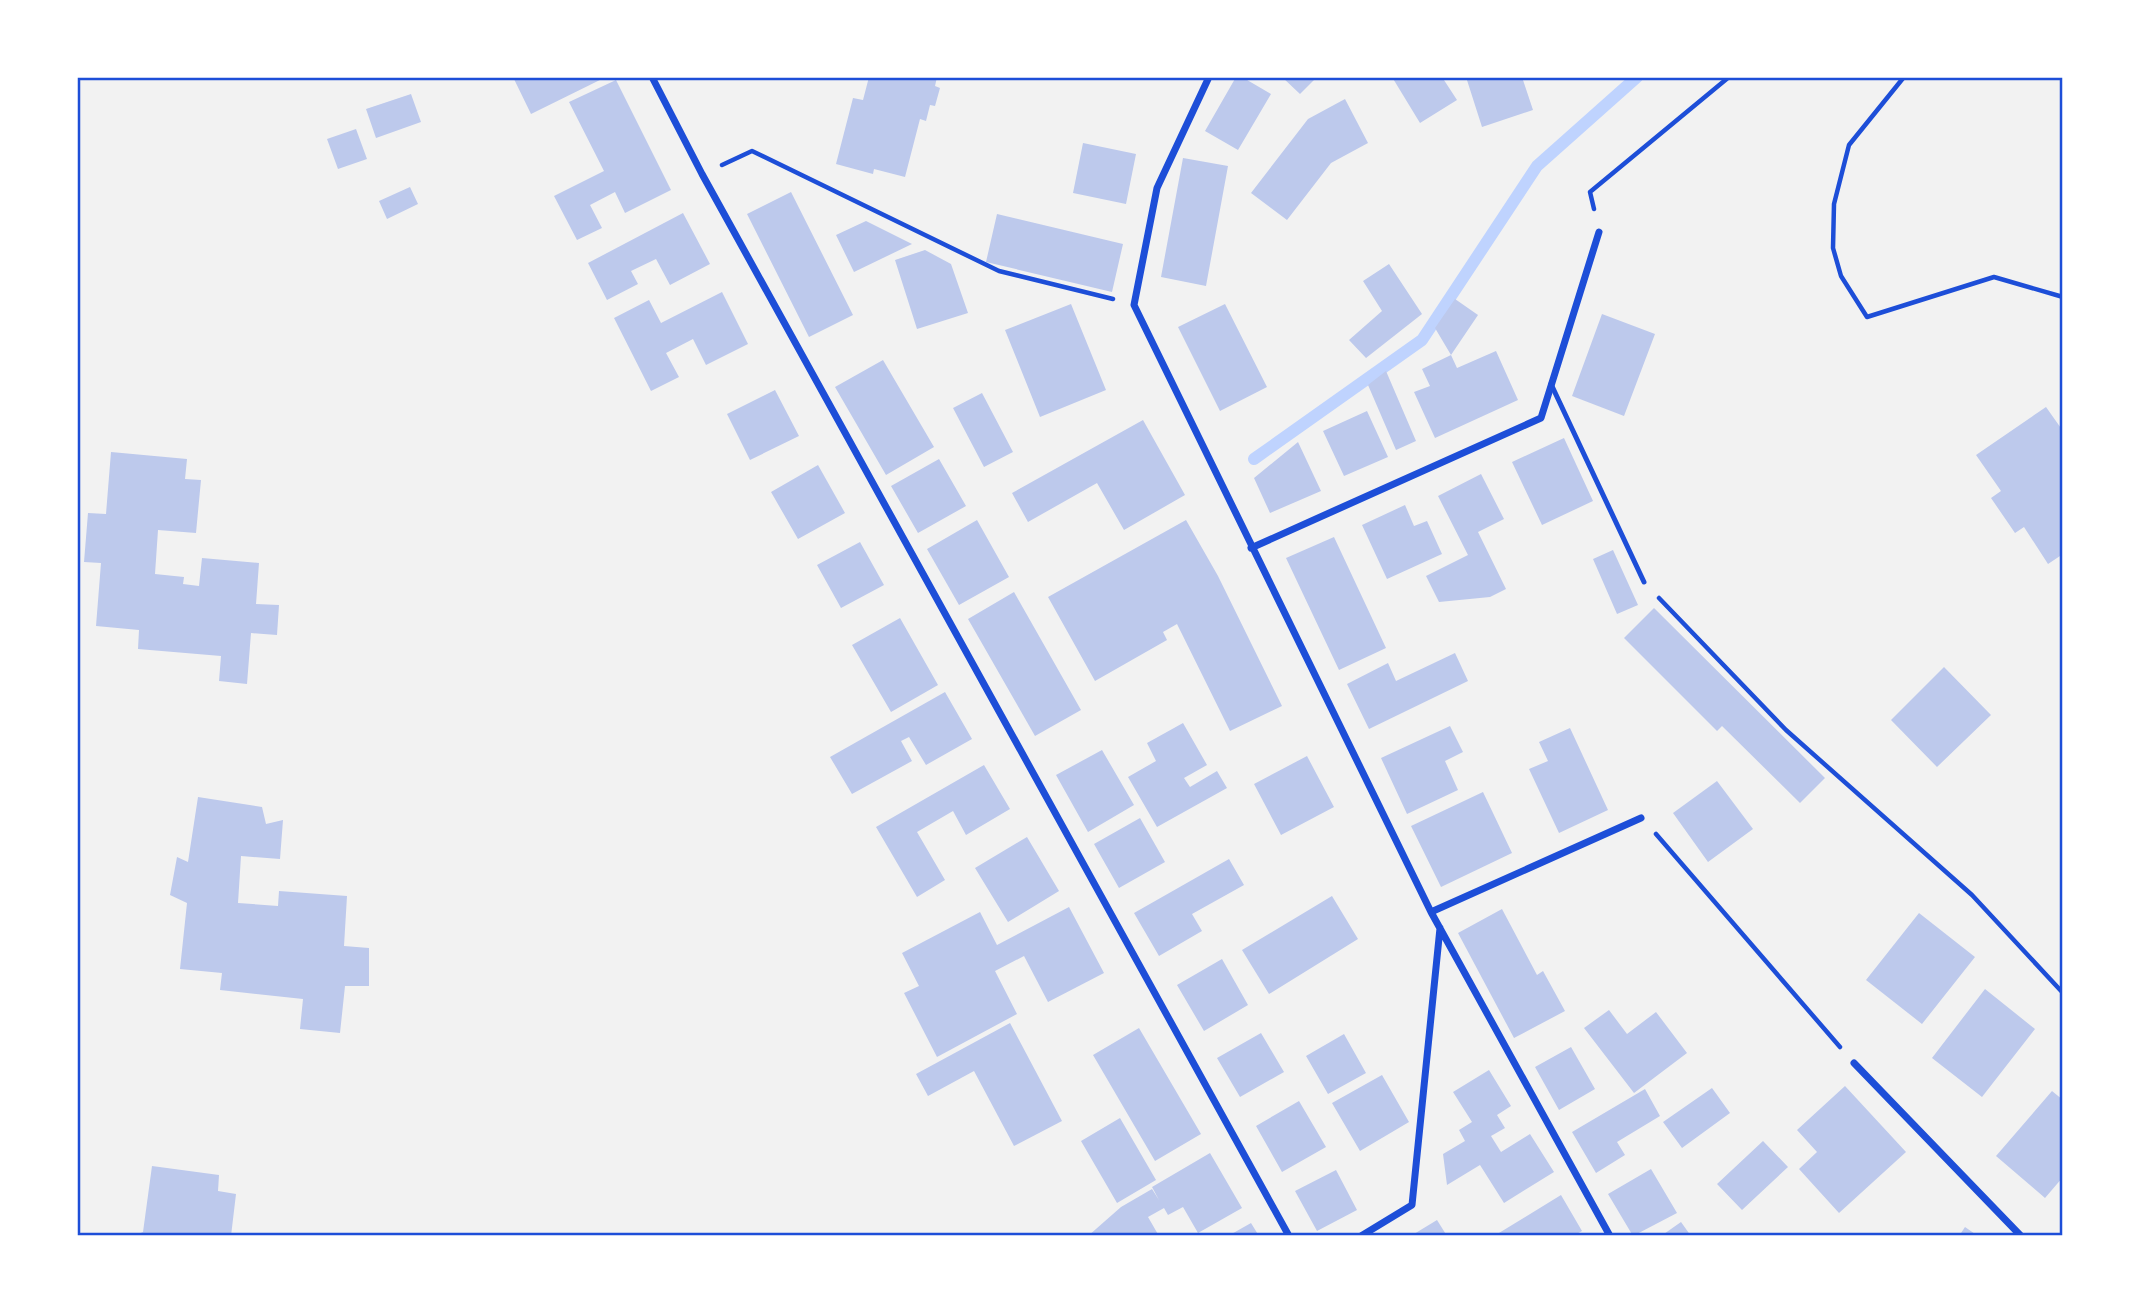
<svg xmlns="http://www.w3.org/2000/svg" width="2140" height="1313" viewBox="0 0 2140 1313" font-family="'IBM Plex Sans',sans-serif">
<rect width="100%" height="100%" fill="#f2f2f2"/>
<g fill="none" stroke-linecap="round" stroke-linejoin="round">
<!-- stream -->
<path stroke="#bfd3fe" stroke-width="12" d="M1254 459 1422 340 1537 166 1637 77"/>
</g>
<!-- building -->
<path fill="#bdc9ec" d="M513 77H606L531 114Z
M869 77H937L935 86 940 88 935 106 930 105 926 121 920 119 905 177 874 169 873 174 836 164 853 98 863 100Z
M1236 77H1242L1271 94 1238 150 1205 131Z
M1282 77H1317L1300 94Z
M1392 77H1442L1457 100 1420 123Z
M1466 77H1522L1533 110 1482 127Z
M616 80 671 190 625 213 615 192 590 205 602 228 577 240 554 196 604 171 569 102Z
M411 94 421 122 376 138 366 109Z
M1345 99 1368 143 1331 163 1287 220 1251 193 1308 119Z
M356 129 367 159 338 169 327 139Z
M1083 143 1136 154 1126 204 1073 193Z
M1183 158 1228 166 1206 286 1161 277Z
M410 187 418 204 387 219 379 201Z
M791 192 853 315 809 337 747 214Z
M683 213 710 264 670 285 656 259 631 271 638 284 607 300 588 263Z
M997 214 1123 244 1112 292 986 262Z
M866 221 912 244 854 272 836 235Z
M925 250 951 264 968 313 917 329 895 260Z
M1389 264 1422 314 1366 358 1349 340 1382 311 1363 281Z
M722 292 748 344 706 365 693 339 666 353 679 377 651 391 614 318 649 300 661 323Z
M1455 299 1478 315 1451 355 1457 368 1496 351 1518 400 1435 438 1414 392 1430 386 1422 369 1451 355 1435 328Z
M1071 304 1106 390 1040 417 1005 330Z
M1225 304 1267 387 1220 411 1178 327Z
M1602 314 1655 334 1624 416 1572 396Z
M883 360 934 447 886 475 835 387Z
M1386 371 1416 441 1396 450 1368 385Z
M775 390 799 436 750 460 727 414Z
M982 393 1013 452 984 467 953 408Z
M2046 407 2063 431V554L2048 564 2024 527 2015 533 1991 498 2001 491 1976 455Z
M1367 411 1388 457 1344 476 1323 431Z
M1143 420 1185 495 1124 530 1097 483 1028 522 1012 493Z
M1564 438 1593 501 1542 525 1512 462Z
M1298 442 1321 491 1270 513 1254 478Z
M111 452 187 459 185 479 201 480 196 533 158 530 155 574 184 577 183 584 199 586 202 558 259 563 256 604 279 605 277 635 251 633 247 684 219 681 221 656 138 649 139 630 96 626 101 563 84 562 88 513 106 514Z
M939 459 966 506 918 533 891 486Z
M818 465 845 513 798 539 771 492Z
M1481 474 1504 519 1478 532 1506 589 1490 597 1439 602 1426 576 1468 555 1438 496Z
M1405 505 1414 526 1427 521 1442 554 1387 579 1362 525Z
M977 520 1009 577 959 605 927 549Z
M1186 520 1218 576 1282 706 1230 731 1177 624 1163 632 1167 640 1095 681 1048 597Z
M1334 537 1386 648 1339 670 1286 558Z
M860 542 884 585 841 608 817 565Z
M1613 550 1638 605 1617 614 1593 559Z
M1014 592 1081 710 1035 736 968 619Z
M1654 608 1825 778 1800 803 1722 726 1717 731 1624 638Z
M900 618 938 685 891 712 852 645Z
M1455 653 1468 681 1369 729 1347 684 1388 663 1396 681Z
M1944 667 1991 715 1937 767 1891 720Z
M945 692 972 739 926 765 909 737 901 741 912 761 852 794 830 757Z
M1183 723 1207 765 1184 778 1190 787 1217 771 1227 788 1157 827 1128 777 1156 761 1147 743Z
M1450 726 1463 752 1445 761 1458 790 1407 814 1381 758Z
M1570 728 1608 810 1559 833 1529 769 1548 761 1539 742Z
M1102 750 1134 805 1088 832 1056 775Z
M1307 756 1334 807 1281 835 1254 784Z
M984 765 1010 809 966 835 953 811 917 832 945 880 917 897 876 827Z
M1717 781 1753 829 1708 862 1673 813Z
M1483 792 1512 853 1441 887 1411 826Z
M198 797 262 807 266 824 283 820 280 859 241 856 238 903 278 906 279 891 347 896 344 946 369 948V986H345L340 1033 300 1029 303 999 220 990 222 973 180 969 187 903 170 895 177 857 188 862Z
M1140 818 1165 862 1119 888 1094 844Z
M1027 837 1059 891 1008 922 975 868Z
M1229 859 1244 885 1192 914 1202 931 1159 956 1134 913Z
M1332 896 1358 939 1269 994 1242 950Z
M1069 907 1104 973 1048 1002 1024 956 995 971 1017 1014 937 1057 904 993 919 986 902 953 980 912 997 945Z
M1502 909 1537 975 1543 971 1565 1011 1514 1038 1458 933Z
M1919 913 1975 957 1922 1024 1866 980Z
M1222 959 1248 1005 1204 1031 1177 985Z
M1985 989 2035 1029 1982 1097 1932 1058Z
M1609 1010 1627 1034 1656 1012 1687 1053 1634 1093 1584 1028Z
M1010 1023 1062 1121 1014 1146 974 1071 928 1096 916 1074Z
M1139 1028 1201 1134 1155 1161 1093 1055Z
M1261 1033 1284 1072 1240 1097 1217 1058Z
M1344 1034 1366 1073 1328 1094 1306 1056Z
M1571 1047 1595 1089 1559 1110 1535 1067Z
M1489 1070 1511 1106 1497 1115 1505 1128 1491 1136 1501 1152 1530 1134 1554 1172 1504 1203 1480 1165 1447 1185 1443 1154 1465 1141 1459 1130 1472 1122 1453 1092Z
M1382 1075 1409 1122 1360 1151 1332 1103Z
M1845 1086 1906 1152 1839 1213 1799 1169 1817 1152 1797 1130Z
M1712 1088 1730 1113 1682 1148 1663 1122Z
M1645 1089 1660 1116 1617 1142 1625 1155 1596 1173 1572 1132Z
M2052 1091 2063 1100V1177L2045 1198 1996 1156Z
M1299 1101 1326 1147 1282 1172 1256 1126Z
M1120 1118 1156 1180 1117 1203 1081 1141Z
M1763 1141 1788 1167 1742 1210 1717 1184Z
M1210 1153 1242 1208 1198 1233 1183 1207 1168 1215 1164 1208 1148 1217 1159 1236H1088L1121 1207 1152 1189 1159 1200 1152 1187Z
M152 1166 219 1175 218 1191 236 1194 231 1236H133L143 1232Z
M1651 1169 1677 1213 1633 1236 1608 1194Z
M1336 1170 1357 1210 1317 1231 1295 1191Z
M1561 1195 1582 1231 1573 1236H1494Z
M1437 1220 1447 1236H1415L1414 1234Z
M1681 1222 1691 1236H1661Z
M1251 1223 1259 1236H1228Z
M1965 1227 1978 1236H1959Z"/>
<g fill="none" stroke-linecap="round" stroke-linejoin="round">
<!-- path -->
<path stroke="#1d4ed8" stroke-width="4.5" d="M1904 77 1849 145 1834 204 1833 248 1841 276 1867 317 1994 277 2063 297
M722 165 752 151 999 271 1113 299
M1594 209 1590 192 1729 77
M1659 598 1786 730 1972 895 2063 993
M1656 834 1840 1047"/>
<!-- service -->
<path stroke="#1d4ed8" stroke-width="5" d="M1551 384 1644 582"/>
<!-- minor -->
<path stroke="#1d4ed8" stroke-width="7" d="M652 77 702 174 1289 1236
M1209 77 1157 188 1134 305 1431 912 1610 1236
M1251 548 1541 418 1599 232
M1431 912 1641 818
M1854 1063 2021 1236
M1361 1236 1412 1205 1440 928"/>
</g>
<!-- border -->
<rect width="2140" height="1313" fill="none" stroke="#ffffff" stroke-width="158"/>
<rect x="79" y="79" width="1982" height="1155" fill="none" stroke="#1d4ed8" stroke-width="2.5"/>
</svg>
